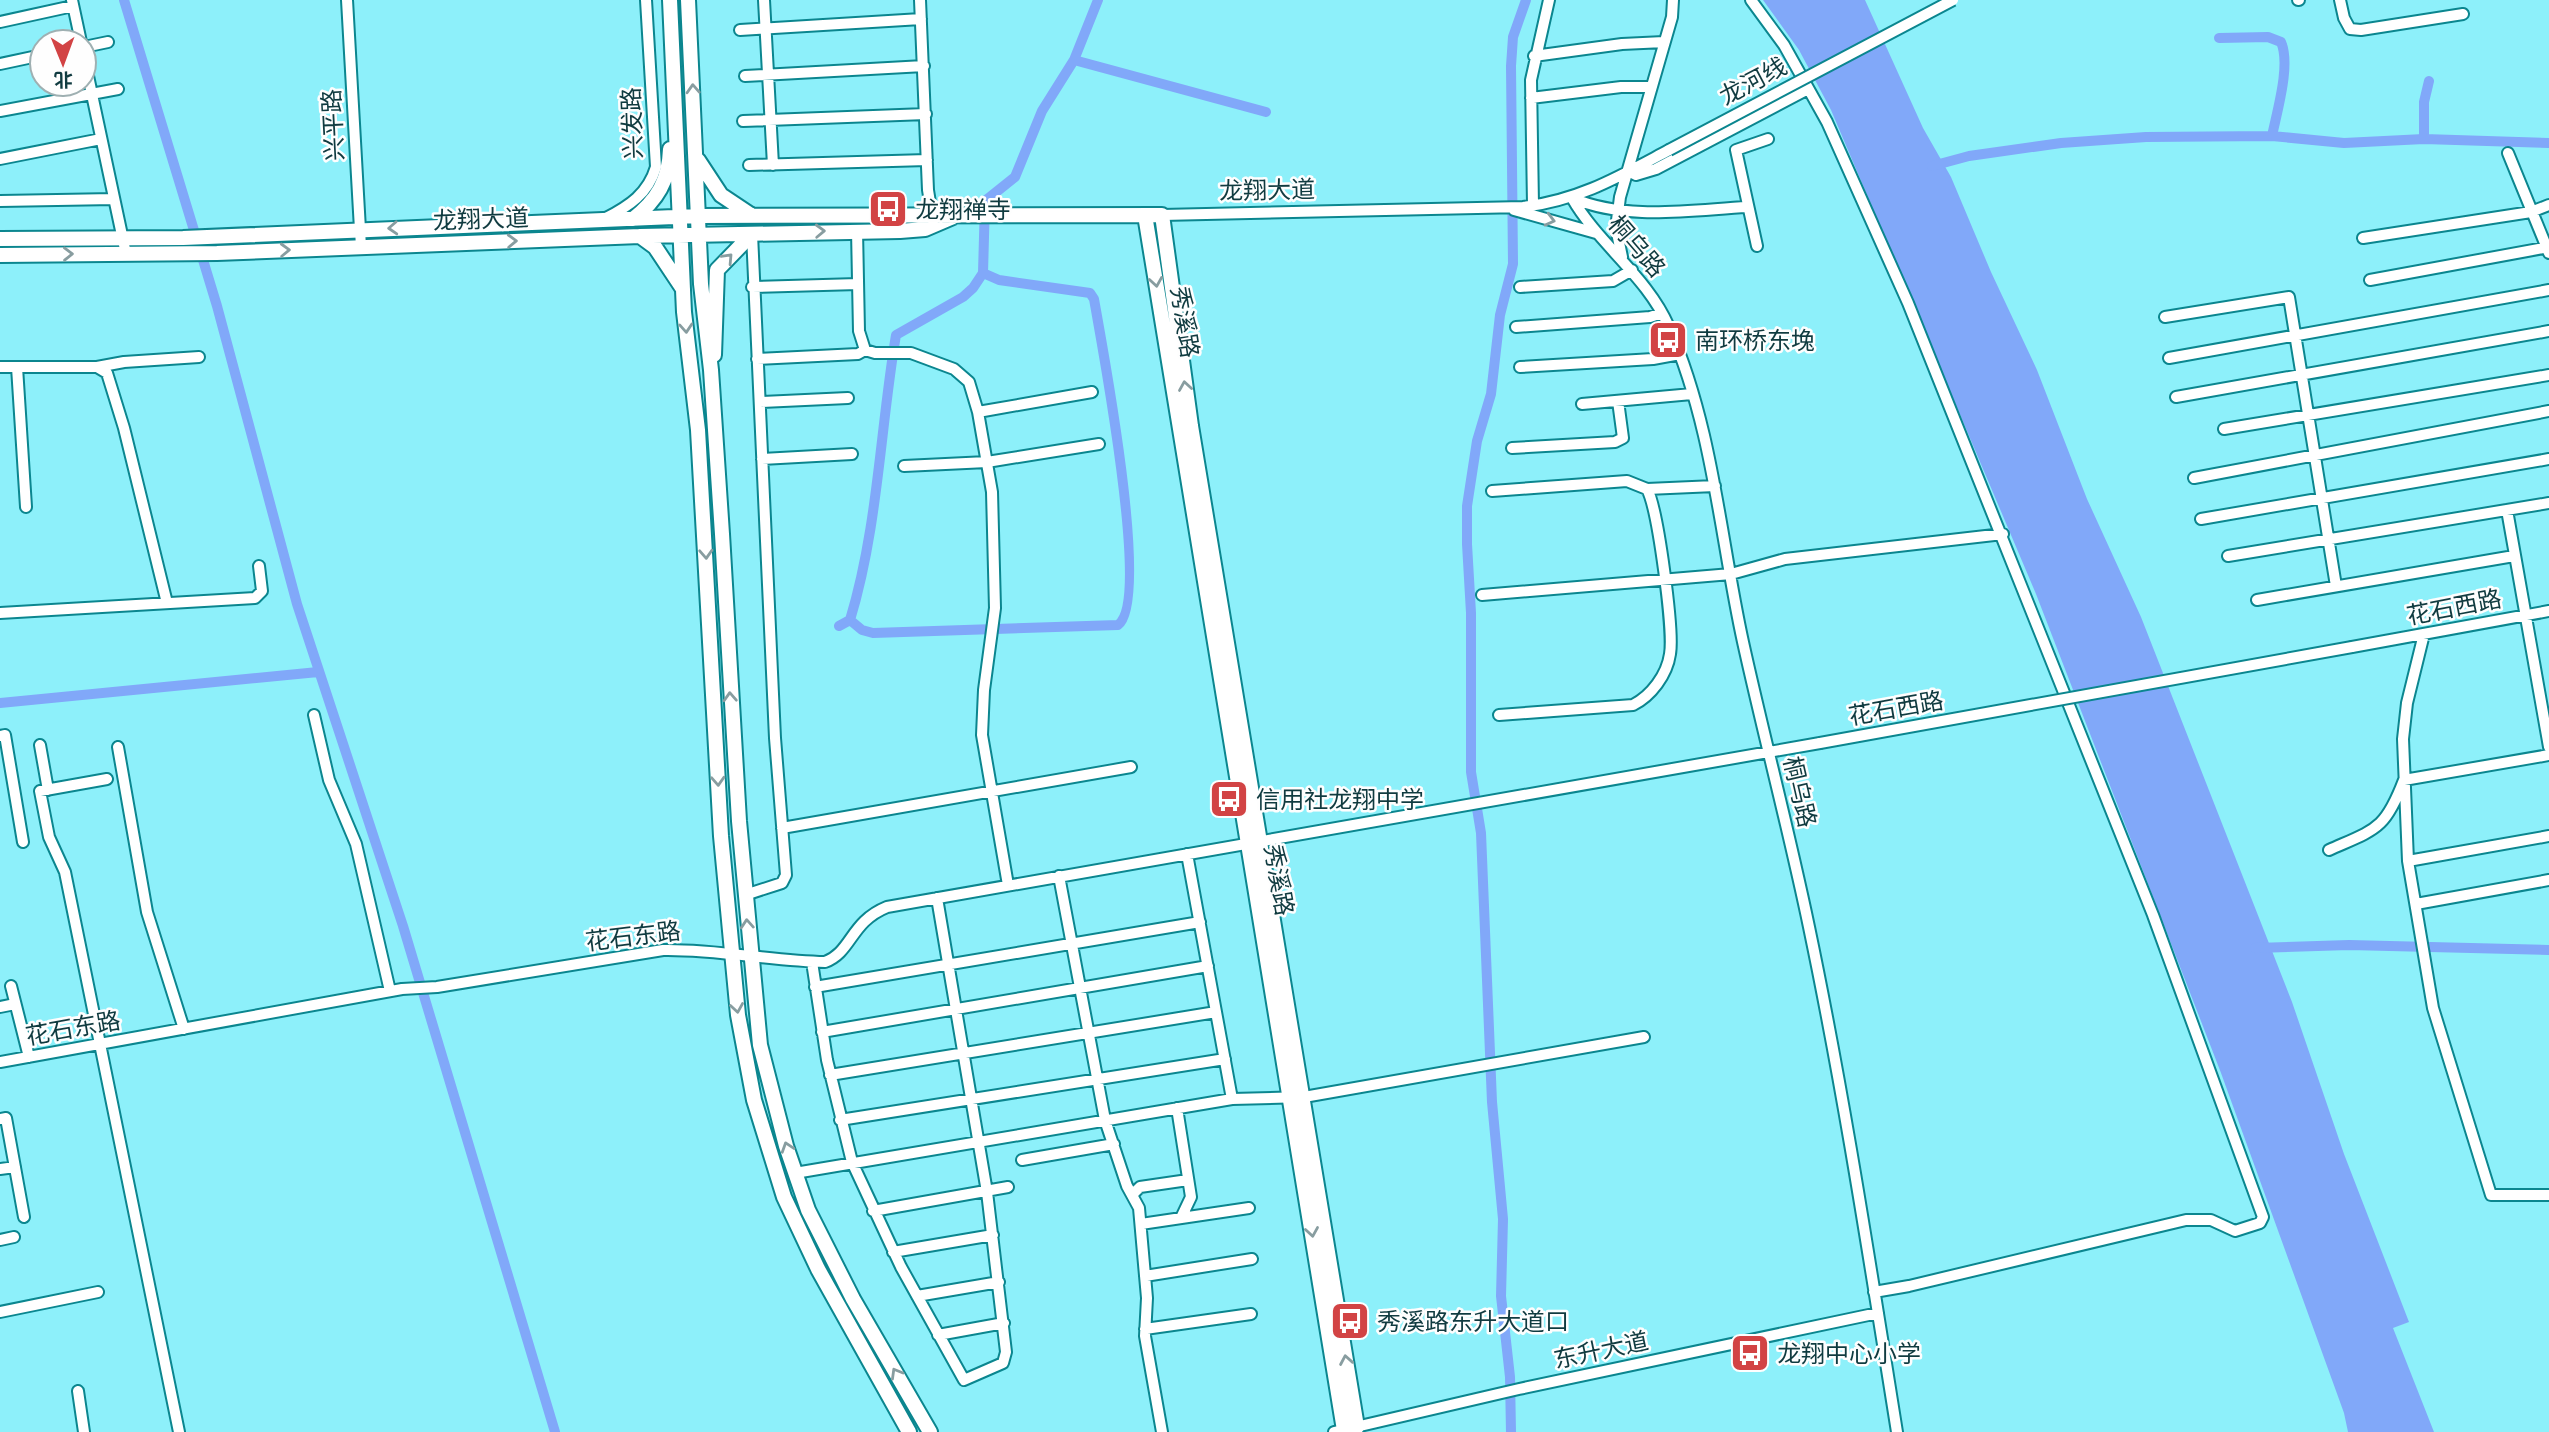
<svg xmlns="http://www.w3.org/2000/svg" width="2549" height="1432" viewBox="0 0 2549 1432" font-family="Figtree,'Noto Sans SC',sans-serif">
<rect width="100%" height="100%" fill="#8df0fa"/>
<!-- water -->
<path fill="#81a8f9" d="M1763 0H1865L1923 128 1951 177 1991 272 2037 370 2087 499 2141 617 2292 1002 2344 1154 2409 1322 2393 1328 2434 1432H2348L2344 1413 2221 1073 2036 594 1831 110 1799 50Z"/>
<g fill="none" stroke-linecap="round" stroke-linejoin="round">
<!-- canal -->
<path stroke="#81a8f9" stroke-width="10" d="M124 0 217 306 297 604 403 926 555 1432
M2219 38 2268 37 2281 42C2291 65 2277 111 2272 136
M1074 60 1266 112
M2424 139V102L2429 81
M1932 166 1969 156 2061 143 2146 137 2272 136 2344 143 2424 139 2549 143
M850 620 862 630 873 633 1118 625C1151 602 1102 345 1094 299L1090 293 999 280 983 273
M839 626 850 620C878 528 880 430 896 335L963 297 973 288 983 273 985 201 1015 177 1042 111 1074 60 1098 0
M0 703 318 672
M2255 948 2349 945 2549 950
M1511 1432 1510 1377 1501 1296 1503 1219 1492 1102 1481 833 1471 772V613L1467 544V506L1477 441 1491 394 1500 315 1513 264 1511 66 1513 37 1526 0"/>
<!-- minor casing -->
<g stroke="#0b868f" stroke-width="14">
<path id="minor" d="M72 0 81 42
M347 0 361 247
M764 0 773 165
M920 0 928 190 933 221
M1751 0 1784 45 1827 122 1908 303 2153 915 2263 1217 2260 1223 2235 1231 2211 1220H2186L1909 1286 1874 1292
M2298 0H2299
M2340 0 2344 18 2350 29 2361 30 2463 14
M0 22 73 6
M740 30 921 19
M84 47 108 42
M1534 56 1622 44 1664 42
M84 57 126 254
M0 64 42 55
M745 76 924 66
M1531 98 1621 87H1649
M0 111 118 89
M743 121 926 114
M2508 153 2549 253
M0 159 101 139
M749 165 927 160
M1628 171 1636 175 1656 169 1808 89
M1572 198C1599 245 1647 276 1669 327 1713 427 1720 537 1743 642 1764 737 1789 831 1809 927 1844 1094 1870 1264 1897 1432
M1572 198C1627 221 1690 210 1747 207
M0 201 114 199
M1533 205 1531 80 1549 0
M1514 210 1596 233
M1162 215 1523 207C1580 200 1620 176 1669 150
M606 218C629 206 648 194 656 167L646 0
M857 230 859 331 865 350 875 353H911L954 369 969 382 978 412 992 492 995 608 984 690 982 735 1008 885
M2363 238 2531 212 2549 205
M1757 246 1736 150 1768 139
M1622 257 1616 228 1620 197 1672 17 1673 0
M2370 280 2549 247
M752 287 858 284
M1520 287 1613 281 1632 270
M2165 317 2289 297 2336 586
M1516 327 1650 317 1662 313
M2169 358 2549 290
M757 359 858 354 865 350
M0 367H97L107 373 124 428 167 603
M17 367 26 507
M97 367 124 362 199 357
M1520 367 1653 359 1680 354
M2176 397 2549 331
M760 402 848 398
M1582 404 1692 394
M978 412 1092 392
M2224 429 2549 375
M1512 448 1615 442 1623 438 1618 401
M762 459 852 454
M904 466 987 462 1099 444
M2194 478 2549 411
M1647 489 1715 486
M1492 491 1627 481 1647 489C1658 509 1674 631 1670 654 1667 675 1651 696 1633 705L1499 715
M2507 510 2549 747
M2201 519 2549 459
M2228 556 2549 503
M1482 595 1731 574 1785 559 2003 534
M2257 600 2514 556
M0 613 255 598 262 591 259 566
M2424 634 2407 703 2403 739 2408 861 2433 1008 2491 1195H2549
M2352 647 2549 611
M314 715 329 780 356 844 390 991
M0 736 5 735 23 842
M40 745 48 790
M118 747 147 912 184 1029
M107 779 40 791 49 837 65 872 179 1432
M782 828 1131 767
M2329 850C2376 829 2385 830 2404 780L2549 755
M1187 854 1232 1099
M2408 861 2549 836
M1059 876 1105 1120 1127 1186 1139 1208 1147 1298 1145 1336 1162 1432
M745 895 782 883 786 875 775 738 752 234
M2416 904 2549 880
M812 962 827 1060 852 1162 901 1267 964 1380 1003 1363 1006 1352 987 1192 937 898
M11 986 29 1057
M815 987 1200 922
M0 1007 15 1004
M822 1032 1208 966
M0 1062 402 989 437 987 663 950C717 949 771 961 825 962 852 952 850 922 887 907L1820 743
M830 1075 1216 1012
M1177 1108 1191 1197 1181 1218
M0 1119 6 1118 24 1217
M840 1120 1225 1059
M1022 1160 1114 1144
M0 1169 15 1167
M795 1173 1232 1099 1304 1097 1644 1037
M1134 1193 1140 1187 1188 1180
M873 1211 1008 1187
M1141 1224 1249 1208
M0 1240 14 1237
M893 1252 993 1235
M1145 1276 1252 1259
M917 1296 999 1282
M0 1312 98 1292
M1145 1329 1251 1314
M938 1335 1004 1323
M78 1391 84 1432
M1334 1432 1519 1389 1878 1313"/>
</g>
<!-- major casing -->
<g stroke="#0b868f" stroke-width="18">
<path id="major" d="M670 0 684 312 698 430 721 836 738 1015 754 1100 784 1197 818 1269 909 1432
M688 0 701 284 711 370 722 534 739 821 760 1045 786 1146 808 1210 853 1299 930 1432
M698 160 721 195 751 215
M1145 215 1344 1430
M633 219C657 200 669 181 670 149
M640 236 655 247 683 289
M0 239 183 238 698 216 1162 215 1191 426 1357 1427
M0 255 217 253 640 236 900 231 925 229 953 217
M714 355 717 270 752 234"/>
</g>
<!-- minor -->
<use href="#minor" stroke="#fff" stroke-width="10"/>
<!-- major -->
<use href="#major" stroke="#fff" stroke-width="14"/>
<!-- minor-bridge casing -->
<g stroke="#0b868f" stroke-width="14" stroke-linecap="butt">
<path id="minor-bridge" d="M1669 150 1953 0
M1820 743 2352 647"/>
</g>
<!-- minor-bridge -->
<use href="#minor-bridge" stroke="#fff" stroke-width="10"/>
</g>
<!-- one-way arrows -->
<defs><path id="oneway-chevron" d="M-2-3.5L2.5 0L-2 3.5" fill="none" stroke-width="1.6" stroke-linecap="round" stroke-linejoin="round" transform="scale(1.75)"/></defs>
<g stroke="#889da0">
<use href="#oneway-chevron" transform="translate(693 89) rotate(-93)"/>
<use href="#oneway-chevron" transform="translate(1550 220) rotate(14)"/>
<use href="#oneway-chevron" transform="translate(393 228) rotate(177)"/>
<use href="#oneway-chevron" transform="translate(820 231) rotate(-2)"/>
<use href="#oneway-chevron" transform="translate(512 241) rotate(-2)"/>
<use href="#oneway-chevron" transform="translate(285 250) rotate(-2)"/>
<use href="#oneway-chevron" transform="translate(68 254) rotate(-1)"/>
<use href="#oneway-chevron" transform="translate(728 258) rotate(-47)"/>
<use href="#oneway-chevron" transform="translate(1156 282) rotate(81)"/>
<use href="#oneway-chevron" transform="translate(686 328) rotate(86)"/>
<use href="#oneway-chevron" transform="translate(1185 386) rotate(-99)"/>
<use href="#oneway-chevron" transform="translate(706 554) rotate(87)"/>
<use href="#oneway-chevron" transform="translate(730 697) rotate(-93)"/>
<use href="#oneway-chevron" transform="translate(718 781) rotate(87)"/>
<use href="#oneway-chevron" transform="translate(747 924) rotate(-94)"/>
<use href="#oneway-chevron" transform="translate(737 1008) rotate(81)"/>
<use href="#oneway-chevron" transform="translate(787 1147) rotate(-108)"/>
<use href="#oneway-chevron" transform="translate(1312 1232) rotate(81)"/>
<use href="#oneway-chevron" transform="translate(1346 1360) rotate(-100)"/>
<use href="#oneway-chevron" transform="translate(896 1373) rotate(-120)"/>
</g>
<!-- icons -->
<defs>
<g id="bus-square" transform="scale(2.0125)"><rect x="-9" y="-9" width="18" height="18" rx="4" fill="#d24344" stroke="#fefefe"/><path d="M-5-6H5V4H4V6H2V4H-2V6H-4V4H-5ZM-3.5-4V0h7V-4ZM-3.5 1.2v1.5H-2V1.2ZM2 1.2v1.5H3.5V1.2Z" fill="#fff"/></g>
</defs>
<g fill-rule="evenodd">
<use href="#bus-square" x="888" y="209"/>
<use href="#bus-square" x="1668" y="340"/>
<use href="#bus-square" x="1229" y="799"/>
<use href="#bus-square" x="1350" y="1321"/>
<use href="#bus-square" x="1750" y="1353"/>
</g>
<g text-anchor="middle" dominant-baseline="central" stroke-width="5" stroke-linejoin="round" paint-order="stroke">
<!-- street labels -->
<g font-size="24" fill="#103b40" stroke="#fefefe">
<text transform="translate(1753 81) rotate(-28)">龙河线</text>
<text transform="translate(632 123) rotate(-92)">兴发路</text>
<text transform="translate(333 125) rotate(-93)">兴平路</text>
<text transform="translate(1267 190) rotate(-1)">龙翔大道</text>
<text transform="translate(481 219) rotate(-2)">龙翔大道</text>
<text transform="translate(1637 246) rotate(49)">桐乌路</text>
<text transform="translate(1185 322) rotate(81)">秀溪路</text>
<text transform="translate(2454 607) rotate(-11)">花石西路</text>
<text transform="translate(1896 708) rotate(-10)">花石西路</text>
<text transform="translate(1800 792) rotate(77)">桐乌路</text>
<text transform="translate(1279 880) rotate(80)">秀溪路</text>
<text transform="translate(633 936) rotate(-7)">花石东路</text>
<text transform="translate(73 1028) rotate(-10)">花石东路</text>
<text transform="translate(1601 1350) rotate(-12)">东升大道</text>
</g>
<!-- poi labels -->
<g font-size="24" fill="#103b40" stroke="#fefefe" text-anchor="start">
<text x="915" y="209">龙翔禅寺</text>
<text x="1695" y="340">南环桥东堍</text>
<text x="1256" y="799">信用社龙翔中学</text>
<text x="1377" y="1321">秀溪路东升大道口</text>
<text x="1777" y="1353">龙翔中心小学</text>
</g>
</g>
<!-- north arrow -->
<g transform="translate(63 63) rotate(179)"><circle r="33" fill="#fefefe" stroke="#9fb0b2" stroke-width="2"/>
<path d="M0-5L12 26L0 18L-12 26Z" fill="#d24344"/>
<text y="-10" font-size="19" font-weight="bold" text-anchor="middle" fill="#103b40">北</text>
</g>
</svg>
